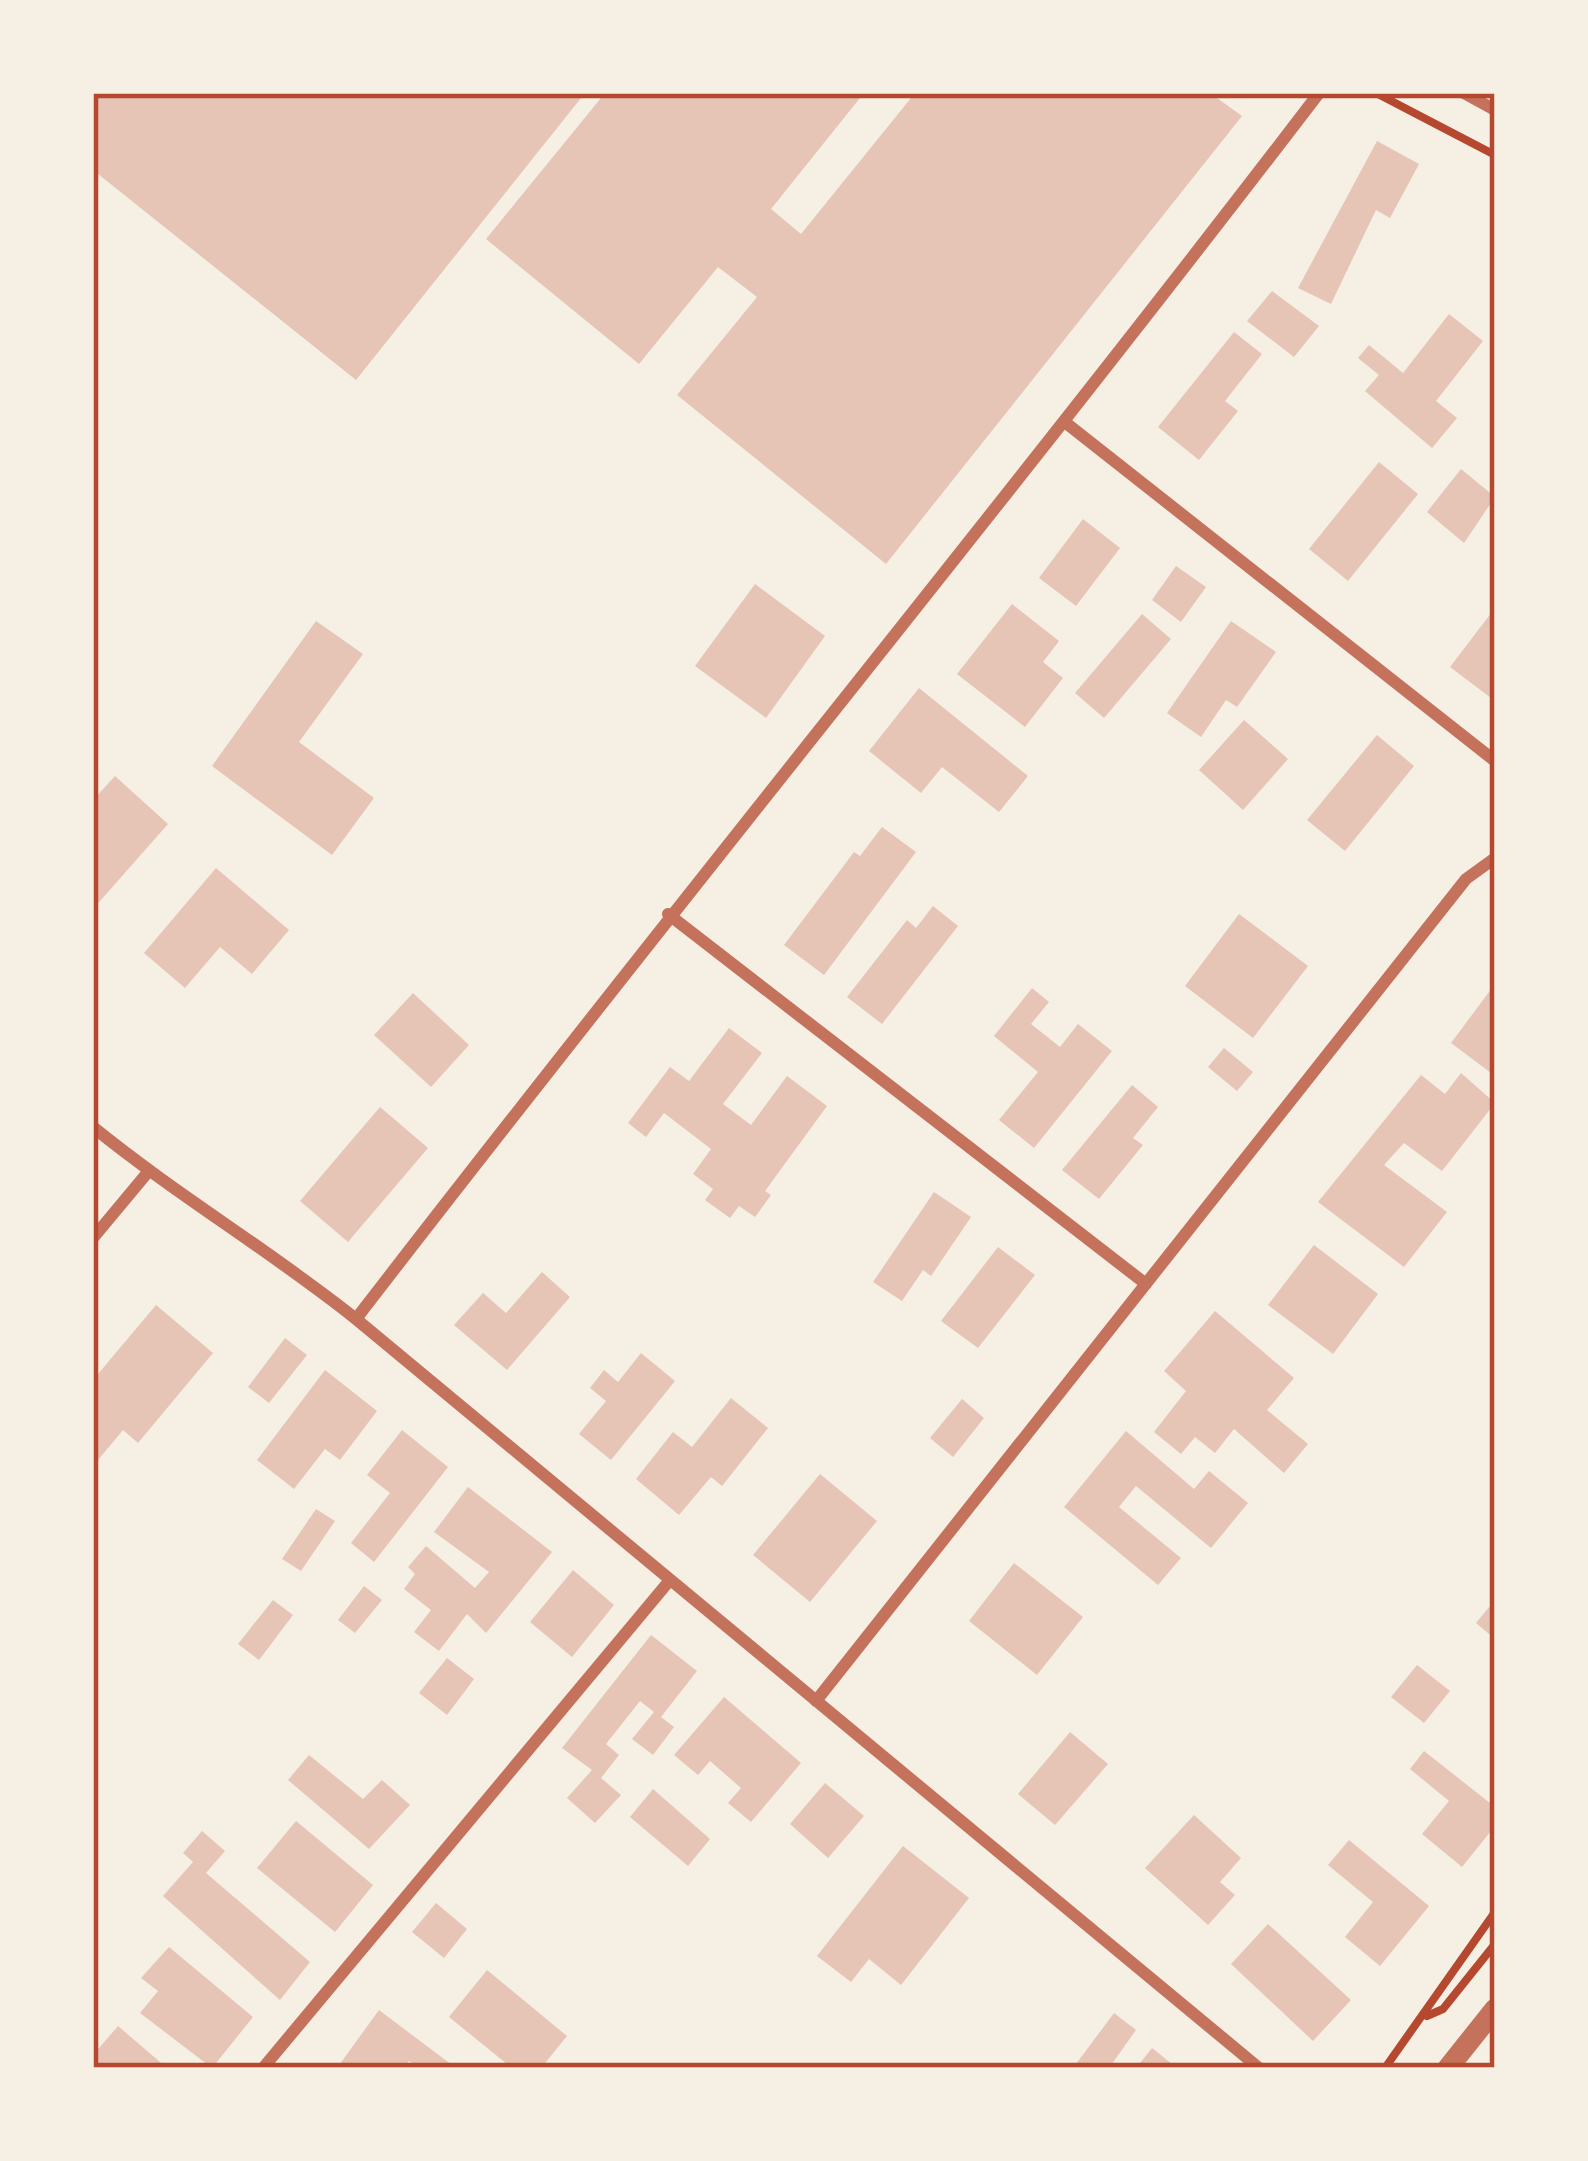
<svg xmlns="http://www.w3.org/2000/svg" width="1588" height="2161" viewBox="0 0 1588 2161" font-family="'Source Sans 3',sans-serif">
<rect width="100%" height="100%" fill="#f6efe4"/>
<!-- building -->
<path fill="#e6c5b7" d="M95 93H585L356 380 93 170Z
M605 93H864L771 209 801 234 915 93H1210L1242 116 886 564 677 395 757 297 718 267 639 364 486 239Z
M1377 141 1419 164 1390 218 1376 210 1331 304 1298 288Z
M1272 291 1319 326 1294 357 1247 321Z
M1449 314 1483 341 1436 401 1457 418 1432 448 1365 391 1379 375 1358 358 1369 345 1403 373Z
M1234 332 1262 354 1225 401 1238 411 1199 460 1158 427Z
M1379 462 1418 494 1348 581 1309 549Z
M1461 469 1495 497 1464 543 1427 512Z
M1083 519 1120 548 1076 606 1039 578Z
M1176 566 1206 587 1181 622 1152 600Z
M755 584 825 636 766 718 695 666Z
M1012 604 1059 641 1043 662 1063 678 1025 727 957 674Z
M1495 608V701L1450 667Z
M1142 614 1171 639 1104 718 1075 693Z
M316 621 363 654 299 742 374 798 332 855 212 766Z
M1231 621 1276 652 1237 707 1226 700 1201 737 1167 713Z
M919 688 1028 776 999 812 942 767 921 793 869 751Z
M1244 720 1288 759 1243 810 1199 770Z
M1377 735 1414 766 1345 851 1307 820Z
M115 776 168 824 93 909V800Z
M882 827 916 852 824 975 784 945 854 852 860 856Z
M216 868 289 930 252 974 220 947 185 988 144 953Z
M933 906 958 926 882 1024 847 997 907 920 916 928Z
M1239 914 1308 966 1253 1038 1185 986Z
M1495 984V1076L1451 1043Z
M1032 988 1049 1002 1031 1024 1060 1047 1078 1024 1112 1051 1034 1148 999 1120 1038 1072 994 1036Z
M413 993 469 1045 431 1087 374 1035Z
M729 1028 762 1053 723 1104 751 1125 787 1076 827 1106 765 1191 771 1195 755 1217 739 1206 730 1218 705 1200 713 1189 693 1174 711 1149 664 1113 646 1137 628 1123 670 1067 689 1081Z
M1224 1048 1253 1072 1237 1091 1208 1067Z
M1461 1073 1495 1103 1442 1171 1404 1143 1384 1165 1447 1212 1404 1267 1318 1202 1421 1075 1445 1094Z
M1132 1085 1158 1107 1133 1138 1143 1145 1099 1199 1062 1170Z
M380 1107 428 1148 348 1242 300 1201Z
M934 1192 971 1217 931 1276 923 1270 902 1301 873 1282Z
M1314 1245 1378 1294 1333 1354 1268 1305Z
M998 1247 1035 1275 978 1348 941 1321Z
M542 1272 570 1297 507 1370 454 1325 483 1293 506 1313Z
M156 1305 213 1353 138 1443 123 1430 93 1466V1380Z
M1215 1311 1294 1378 1267 1410 1308 1444 1284 1473 1234 1429 1215 1453 1195 1437 1181 1454 1154 1432 1186 1391 1164 1371Z
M285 1338 307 1355 269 1403 248 1387Z
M641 1353 675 1381 611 1460 579 1434 606 1401 590 1388 604 1370 618 1382Z
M325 1370 377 1411 340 1460 325 1449 294 1489 257 1460Z
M731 1398 768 1428 722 1486 711 1477 679 1515 636 1479 673 1432 692 1447Z
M962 1399 984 1418 953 1457 930 1438Z
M402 1430 448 1467 374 1562 351 1543 390 1493 367 1475Z
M1126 1431 1194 1489 1209 1471 1248 1503 1211 1548 1136 1486 1119 1507 1181 1558 1158 1585 1064 1507Z
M820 1474 877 1521 810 1602 753 1555Z
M468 1487 552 1552 486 1633 467 1614 439 1651 414 1632 431 1610 404 1589 415 1574 408 1567 426 1546 475 1588 489 1572 434 1532Z
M316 1509 335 1521 301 1571 282 1559Z
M1014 1563 1083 1617 1037 1675 969 1621Z
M573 1570 614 1605 572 1657 530 1622Z
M364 1586 382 1600 355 1633 338 1620Z
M273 1600 293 1615 259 1660 238 1644Z
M1495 1600V1639L1476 1623Z
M651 1635 697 1671 661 1717 674 1727 653 1755 632 1739 654 1712 640 1701 606 1744 619 1755 601 1778 621 1795 595 1823 567 1798 592 1770 562 1748Z
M447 1658 474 1679 447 1715 419 1693Z
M1417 1665 1450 1691 1424 1723 1391 1697Z
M724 1697 801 1763 751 1822 728 1803 741 1788 710 1761 698 1775 674 1755Z
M1070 1732 1108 1764 1055 1825 1018 1794Z
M1424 1751 1495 1807V1826L1462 1867 1422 1834 1449 1801 1410 1769Z
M309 1755 363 1799 382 1780 410 1805 369 1849 288 1780Z
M825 1783 864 1816 828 1858 790 1824Z
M653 1789 710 1839 688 1866 630 1817Z
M1194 1815 1241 1858 1220 1882 1235 1895 1208 1925 1145 1868Z
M296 1821 373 1885 335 1932 257 1868Z
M202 1831 225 1851 206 1873 310 1962 280 2000 163 1896 193 1862 183 1853Z
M1349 1840 1429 1906 1380 1966 1345 1937 1373 1902 1328 1865Z
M903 1846 969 1898 901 1985 869 1959 851 1982 817 1956Z
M436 1903 467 1929 444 1958 412 1932Z
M1268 1924 1351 2000 1313 2041 1231 1964Z
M169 1947 253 2017 212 2068 140 2013 158 1991 141 1978Z
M487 1970 567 2036 541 2068H512L449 2017Z
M379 2010 456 2068H419L409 2061 403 2068H337Z
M1114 2013 1136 2030 1109 2068H1081L1076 2064Z
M118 2026 167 2068H93V2055Z
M1152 2048 1177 2068H1136Z"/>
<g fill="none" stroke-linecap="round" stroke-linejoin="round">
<!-- path -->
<path stroke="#b5482f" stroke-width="8" d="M1376 93 1495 155
M1427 2016 1443 2009 1495 1944
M1385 2068 1495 1912"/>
<!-- minor -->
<path stroke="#c5725c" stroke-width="12" d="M1464 93 1495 110
M1066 423 1495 761
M668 914 1146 1284
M93 1127C178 1196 271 1251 356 1319L1259 2068
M93 1238 148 1172
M356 1319C673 907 1003 506 1319 93
M816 1701 1466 879 1495 858
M263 2068 670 1580"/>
<!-- tertiary -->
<path stroke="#c5725c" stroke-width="21" d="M1448 2068 1495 2009"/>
</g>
<!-- border -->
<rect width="1588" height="2161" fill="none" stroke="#f6efe4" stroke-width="192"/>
<rect x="96" y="96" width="1396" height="1969" fill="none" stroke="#b5482f" stroke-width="4.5"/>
</svg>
